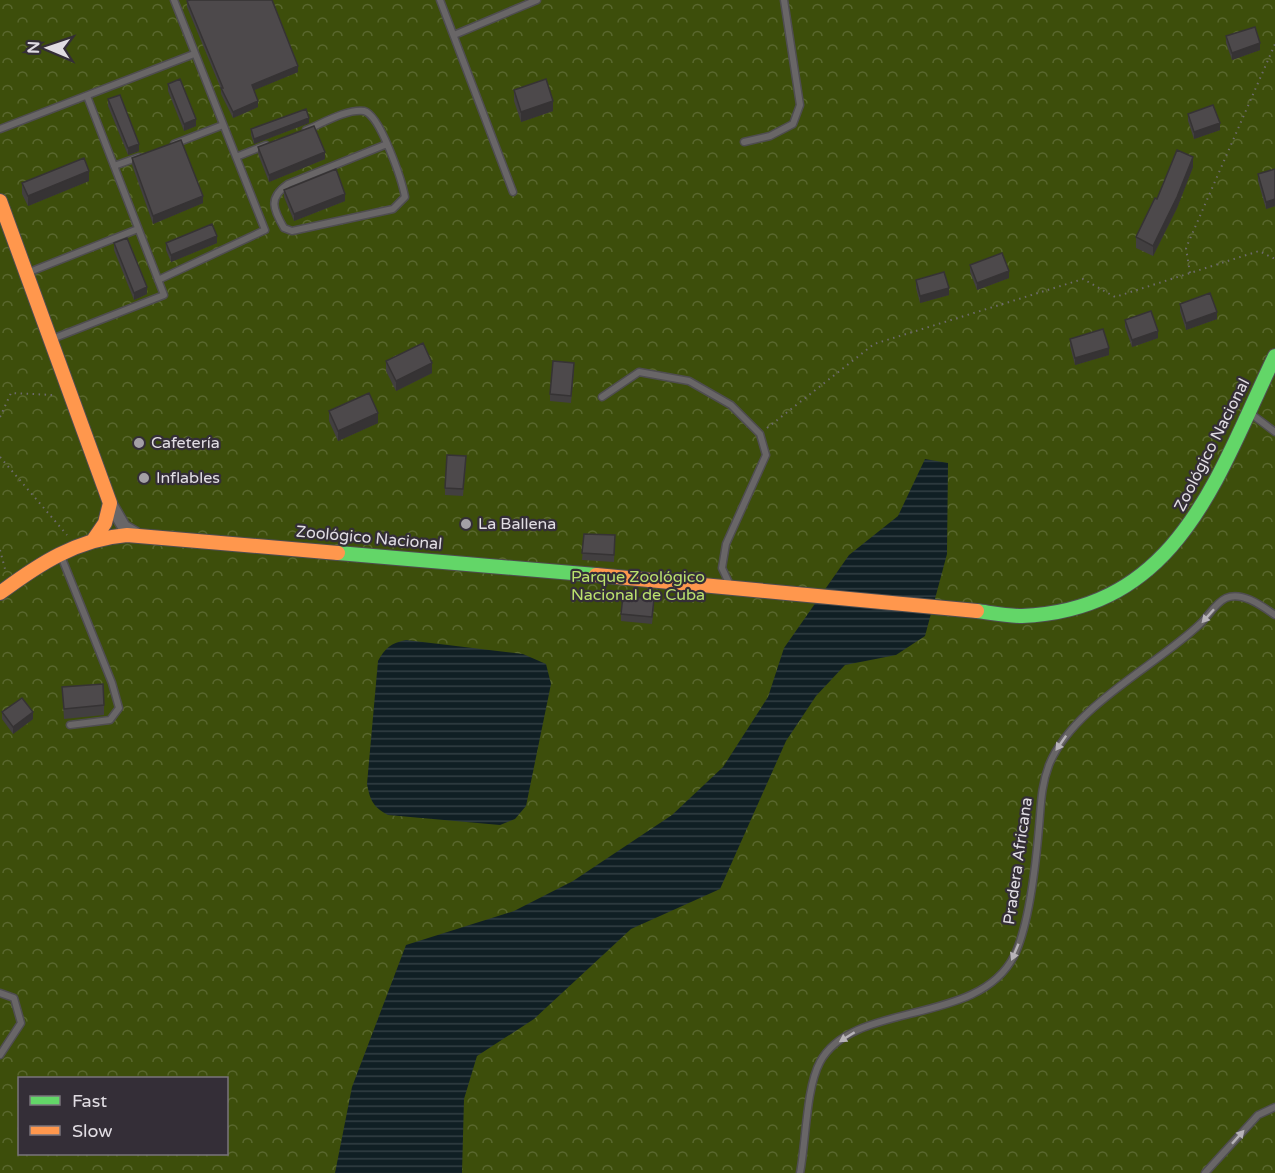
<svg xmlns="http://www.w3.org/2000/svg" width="1275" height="1173" viewBox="0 0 1275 1173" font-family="'Varela Round',sans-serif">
<defs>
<pattern id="park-crowns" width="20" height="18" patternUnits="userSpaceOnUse" patternTransform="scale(1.5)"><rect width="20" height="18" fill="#3d4e0b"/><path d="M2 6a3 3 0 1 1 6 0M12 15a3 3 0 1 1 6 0" fill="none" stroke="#59672e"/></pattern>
<pattern id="water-rules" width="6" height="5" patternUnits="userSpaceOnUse" patternTransform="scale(1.5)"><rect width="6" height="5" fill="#101f24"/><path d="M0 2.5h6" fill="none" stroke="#323f44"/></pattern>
</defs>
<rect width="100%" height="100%" fill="#333035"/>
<!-- park -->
<path fill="url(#park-crowns)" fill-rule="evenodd" d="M0 0H1275V1173H0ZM20 1078H226V1154H20Z"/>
<!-- water -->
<path fill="url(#water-rules)" d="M925 459 948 463 947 554 925 636 896 655 845 665 816 696 786 741 720 889 631 929 534 1019 477 1056 464 1099 462 1173H335L352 1087 406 945 514 911 573 881 672 815 723 767 768 697 784 648 849 555 898 516Z
M406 640 523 654 546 664 551 684 526 806 515 819 500 825 388 815C373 807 370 800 367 784L378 661C385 648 391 643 406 640Z"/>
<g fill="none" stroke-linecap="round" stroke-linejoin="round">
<!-- lane casing -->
<g stroke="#4f4d50" stroke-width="9">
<path id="lane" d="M440 0 513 192
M454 35 537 0
M0 129 194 54
M306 130C323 123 346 109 364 111 380 114 402 181 405 197L393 209 292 231 284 228C273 209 268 198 288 184L387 144
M744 142 770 136 793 124 800 105 784 0
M174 144 223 125
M236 157 266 145
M114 166 139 157
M27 273 138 229
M158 280 265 230 174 0
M52 339 164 295 87 96
M602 397 639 372 689 381 731 405 760 434 766 455 726 544 722 568 729 583
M1250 413 1275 432
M61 556 112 683 119 708 110 720 70 725
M0 993 14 998 21 1023 0 1055
M800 1173C806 1142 806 1088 820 1062 853 1000 978 1027 1014 956 1029 926 1036 862 1039 827 1041 805 1041 786 1049 765 1072 707 1156 666 1200 624 1208 617 1215 603 1226 598 1242 591 1262 606 1275 615
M1205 1173 1258 1115 1275 1107"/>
</g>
<!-- street casing -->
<g stroke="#4f4d50" stroke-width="15">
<path id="street" d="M110 503 124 527 136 534"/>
</g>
<!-- fast casing -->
<g stroke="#4f4d50" stroke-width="16">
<path id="fast" d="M338 553 596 575
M977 611C992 613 1008 616 1022 616 1179 609 1217 476 1275 356"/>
</g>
<!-- slow casing -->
<g stroke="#4f4d50" stroke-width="16">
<path id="slow" d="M0 201 110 503 105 523 94 539
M596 575 977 611
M0 593C39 564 77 539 127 535L338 553"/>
</g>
<!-- path -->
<path stroke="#6d6b6c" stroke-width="2" stroke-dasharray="1.5 4.5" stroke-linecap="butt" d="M1190 273 1186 248 1275 44
M0 417 11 393 53 395
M767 428 874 344 1083 279 1115 297 1259 251 1275 259
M0 457 67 535
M0 550 5 569"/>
<!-- lane -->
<use href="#lane" stroke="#696667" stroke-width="6"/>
<!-- street -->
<use href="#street" stroke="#696667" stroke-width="12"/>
<!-- fast -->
<use href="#fast" stroke="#63d668" stroke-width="14"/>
<!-- slow -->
<use href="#slow" stroke="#ff974d" stroke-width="14"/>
</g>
<!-- wall -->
<path fill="#423f40" d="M187 1 298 72 254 90 258 107 233 118 221 94V89L187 7Z
M1226 36 1260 50 1232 60 1226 43Z
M168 84 196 126 184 131 168 91Z
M514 90 553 111 521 122 514 101Z
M108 99 139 151 128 155 108 106Z
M1188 114 1220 130 1194 139 1188 121Z
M309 123 254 144 251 135V129Z
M258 147 325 159 269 182 258 154Z
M132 158 203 203 153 224 132 165Z
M1193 167 1177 208 1153 256 1136 248V237L1157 199Z
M1275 169V206L1266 209 1258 181V174Z
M89 181 28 206 22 194V183Z
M284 190 345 201 294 221 284 197Z
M114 243 147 294 134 300 114 250Z
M166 243H217L171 262 166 250Z
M970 265 1009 278 977 290 970 272Z
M916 280 949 295 920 303 916 288Z
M1180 304 1217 319 1186 330 1180 311Z
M1125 320 1158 338 1132 347 1125 327Z
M1070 339 1109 355 1075 365 1070 346Z
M386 361 432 373 396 391 386 371Z
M574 370 571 403 550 401V394Z
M329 411 378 423 338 441 329 421Z
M466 463 463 496 445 495V488Z
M584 534 615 535 614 562 582 560Z
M654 606 652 624 621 621V614Z
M62 687 104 705V715L64 719Z
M2 712 33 719 13 734 2 719Z"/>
<!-- shaded-wall -->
<path fill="#363334" d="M1260 43V50L1232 60V53Z
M298 66V72L252 91V85Z
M258 101V107L233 118V112Z
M553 101V111L521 122V112Z
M309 118V123L254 144V139Z
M196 119V126L184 131V124Z
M1220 123V130L1194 139V132Z
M139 144V151L128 155V148Z
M325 152V159L269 182V175Z
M1193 157V167L1177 208 1153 256V246Z
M89 171V181L28 206V196Z
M345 194V201L294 221V214Z
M203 196V203L153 224V216Z
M1275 199V206L1266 209V202Z
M217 236V243L171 262V255Z
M1009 271V278L977 290V283Z
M147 287V294L134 300V293Z
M949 288V295L920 303V296Z
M1217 312V319L1186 330V323Z
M1158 331V338L1132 347V340Z
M1109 348V355L1075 365V358Z
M432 363V373L396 391V381Z
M378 413V423L338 441V431Z
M33 712V719L13 734V727Z"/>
<!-- building -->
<path fill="#4d494b" stroke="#363334" stroke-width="1.5" d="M190 0H272L298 66 252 85 258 101 233 112 221 88H223L187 1Z
M1255 27 1260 43 1232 53 1226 36Z
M180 79 196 119 184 124 168 84Z
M546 79 553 101 521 112 514 90Z
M120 95 139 144 128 148 108 99Z
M1213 105 1220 123 1194 132 1188 114Z
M306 109 309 118 254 139 251 129Z
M314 126 325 152 269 175 258 147Z
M181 140 203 196 153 216 132 158Z
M1177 150 1193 157 1177 197 1153 246 1136 237 1155 198 1157 199Z
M84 158 89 171 28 196 22 183Z
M336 169 345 194 294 214 284 190Z
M1275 169V199L1266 202 1258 174Z
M212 224 217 236 171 255 166 243Z
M127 238 147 287 134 293 114 243Z
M1002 253 1009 271 977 283 970 265Z
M944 272 949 288 920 296 916 280Z
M1210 293 1217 312 1186 323 1180 304Z
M1151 311 1158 331 1132 340 1125 320Z
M1103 329 1109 348 1075 358 1070 339Z
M423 343 432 363 396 381 386 361Z
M553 361 574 363 571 396 550 394Z
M369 393 378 413 338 431 329 411Z
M447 455 466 456 463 489 445 488Z
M584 534 615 535 614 555 582 553Z
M623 596 654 599 652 617 621 614Z
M103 684 104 705 64 709 62 687Z
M22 698 33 712 13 727 2 712Z"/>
<!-- one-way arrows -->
<defs><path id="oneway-solid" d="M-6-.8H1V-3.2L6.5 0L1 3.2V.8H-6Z" transform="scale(1.5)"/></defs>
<g fill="#b7b3b8">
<use href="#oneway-solid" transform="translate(1208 616) rotate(132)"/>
<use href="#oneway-solid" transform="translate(1061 743) rotate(125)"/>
<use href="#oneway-solid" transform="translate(1015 952) rotate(113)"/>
<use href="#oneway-solid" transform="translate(847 1037) rotate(148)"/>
<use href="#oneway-solid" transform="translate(1238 1137) rotate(-48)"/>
</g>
<!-- markers -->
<g fill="#a4a0a6" stroke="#342e37" stroke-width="2">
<circle cx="139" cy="443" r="6"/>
<circle cx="144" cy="478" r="6"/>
<circle cx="466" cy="524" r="6"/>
</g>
<g text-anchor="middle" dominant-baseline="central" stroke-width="4.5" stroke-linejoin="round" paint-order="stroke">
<!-- poi labels -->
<g font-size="16" fill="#e1dde3" stroke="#342e37" text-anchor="start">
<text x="151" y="443">Cafetería</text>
<text x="156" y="478">Inflables</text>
<text x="478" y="524">La Ballena</text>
</g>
<!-- street labels -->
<g font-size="16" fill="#e1dde3" stroke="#342e37">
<text transform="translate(1212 445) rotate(-63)">Zoológico Nacional</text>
<text transform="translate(369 538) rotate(5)">Zoológico Nacional</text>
<text transform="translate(1018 861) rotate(-82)">Pradera Africana</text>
</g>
<!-- park labels -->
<g font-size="16" fill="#bbe16d" stroke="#342e37">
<text x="638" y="577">Parque Zoológico<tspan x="638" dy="18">Nacional de Cuba</tspan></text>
</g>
</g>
<!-- legend -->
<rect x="18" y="1077" width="210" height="78" fill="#342e37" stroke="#79747c" stroke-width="1.5"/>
<rect x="30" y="1096" width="30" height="9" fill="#63d668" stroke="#79747c" stroke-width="1.5"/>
<text x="72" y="1107" font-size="18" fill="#e1dde3">Fast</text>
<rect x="30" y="1126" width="30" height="9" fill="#ff974d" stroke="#79747c" stroke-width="1.5"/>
<text x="72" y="1137" font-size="18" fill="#e1dde3">Slow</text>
<!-- north arrow -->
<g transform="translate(48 48) rotate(272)" stroke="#342e37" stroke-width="4.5" paint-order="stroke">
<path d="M0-4.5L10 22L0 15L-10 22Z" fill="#e1dde3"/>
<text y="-9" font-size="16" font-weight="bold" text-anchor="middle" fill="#e1dde3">N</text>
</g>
</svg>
